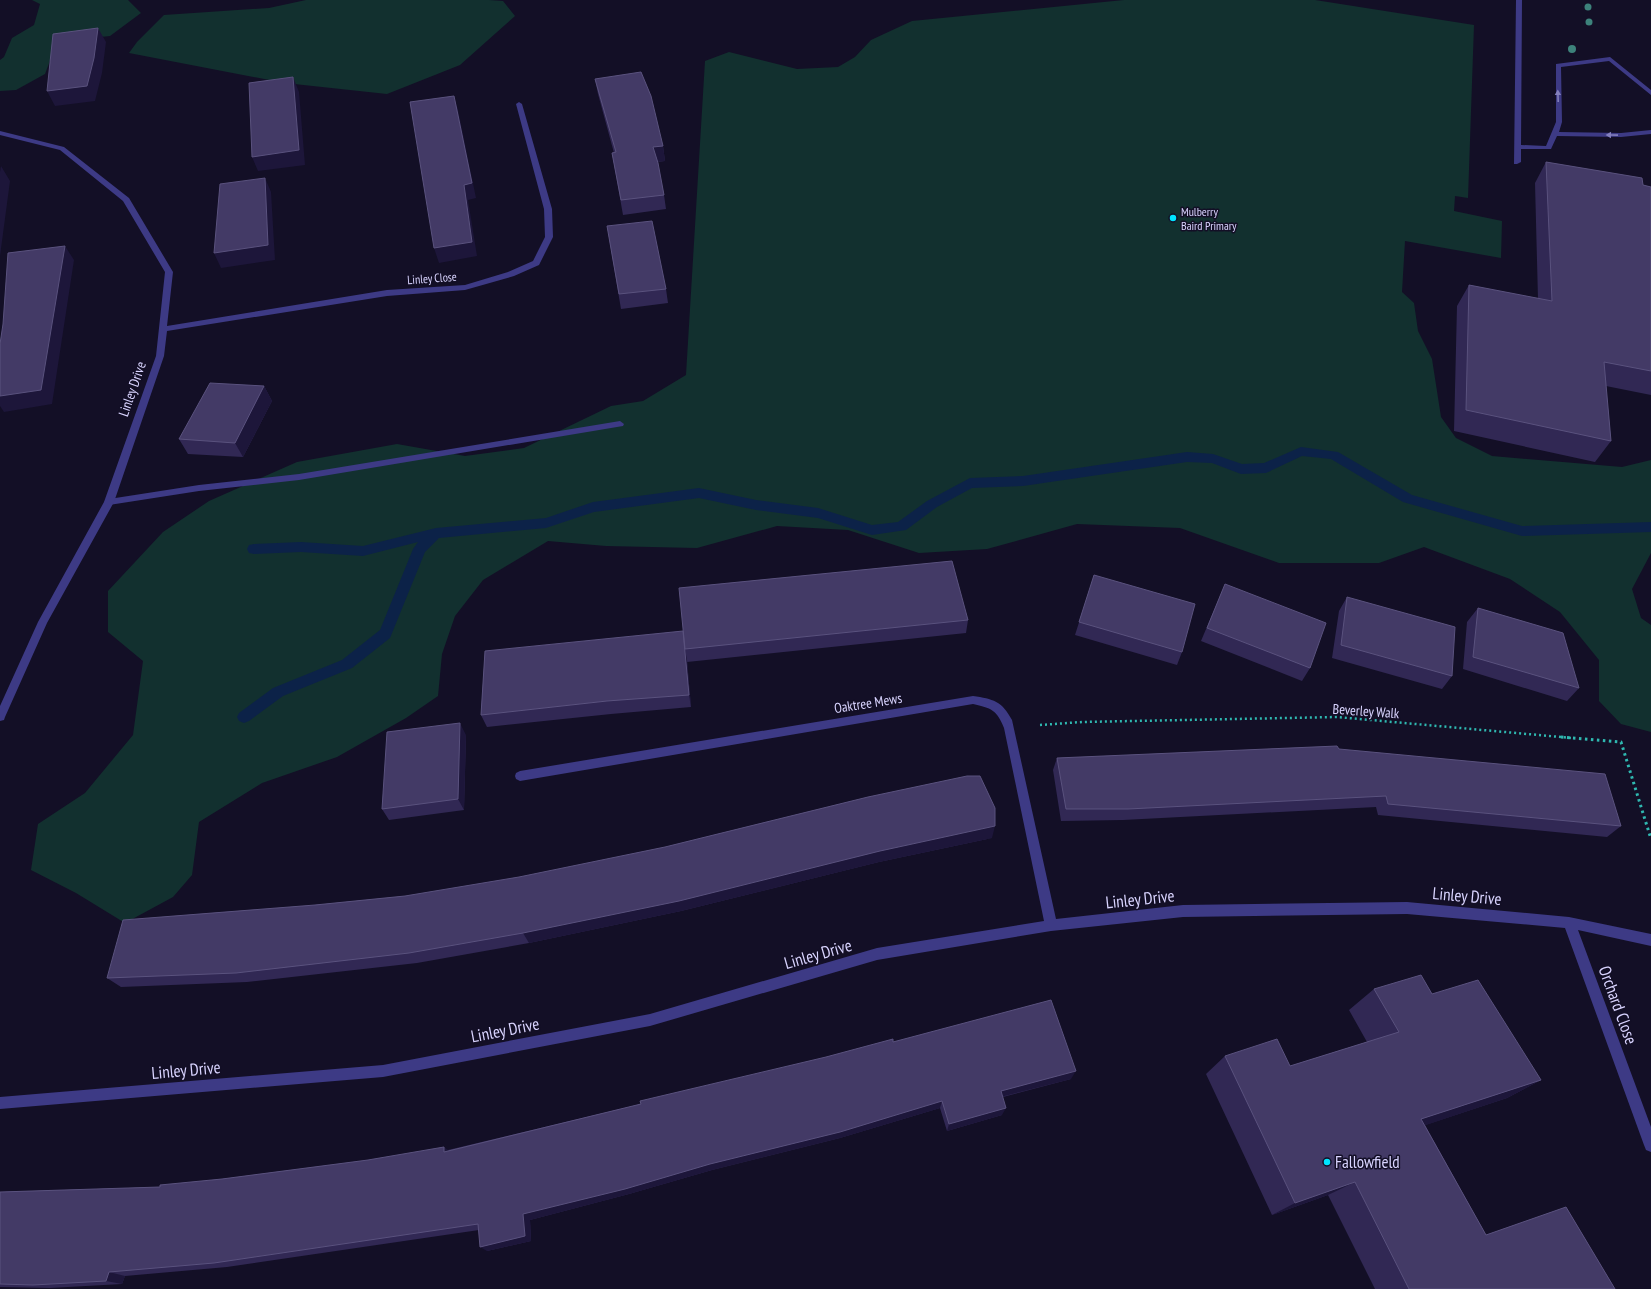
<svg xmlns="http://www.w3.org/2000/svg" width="1651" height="1289" viewBox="0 0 1651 1289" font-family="'PT Sans Narrow',sans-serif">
<rect width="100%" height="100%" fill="#130f26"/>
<!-- green -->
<path fill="#12302f" d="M32 0H128L141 13 110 36 72 40 54 50 45 74 16 90 0 91V60L4 57 12 38 34 25 40 4Z
M306 0H489L503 1 515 16 460 65 387 94 285 83 129 53 137 42 164 15 269 8Z
M1124 0H1315L1474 25 1468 198 1455 196 1454 211 1502 221 1501 258 1405 241 1402 292 1414 303 1418 331 1432 359 1441 417 1456 438 1492 456 1622 467 1651 460V553L1632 589 1641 618 1651 625V732L1621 724 1599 701V660L1560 612 1510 579 1424 547 1379 563H1279L1180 528 1077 524 987 549 919 553 848 530 777 526 697 548 606 546 548 541 483 580 455 616 442 654 438 696 406 718 337 757 262 783 199 822 192 875 173 897 125 923 76 893 31 870 38 824 85 793 133 735 143 661 108 632V591L163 532 209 501 297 462 397 444 465 456 524 448 611 406 643 401 686 375 705 61 729 52 797 69 838 67 855 57 871 40 912 21Z"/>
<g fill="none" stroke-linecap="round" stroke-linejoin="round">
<!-- stream -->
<path fill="#0c2248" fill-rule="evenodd" d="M1301 447 1338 452 1412 495 1522 526 1651 522V532L1522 536 1403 502 1331 459 1302 456 1266 473 1241 474 1212 463 1187 462 1023 486 972 488 937 507 906 530 872 535 818 518 756 510 699 498 594 512 546 528 439 538 425 552 390 638 352 668 283 696 249 721 244 723 239 721 237 717 239 713 273 688 342 660 380 630 413 549 418 542 363 556 301 552 254 554 249 553 247 549 249 545 254 544 301 542 363 546 436 528 546 518 593 502 699 488 756 500 818 508 872 525 898 522 927 501 970 478 1023 476 1187 452 1213 454 1242 464 1264 463Z"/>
<!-- path-far1 -->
<path stroke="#2fb8b0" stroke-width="2.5" stroke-dasharray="2 3" stroke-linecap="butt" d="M1040 725 1082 722 1337 717 1572 738"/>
<!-- path -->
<path stroke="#2fb8b0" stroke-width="3" stroke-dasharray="2.5 3.5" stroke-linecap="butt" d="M1561 737 1621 742 1651 839"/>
<!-- service -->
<path fill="#3d3a85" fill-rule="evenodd" d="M1516 0H1522L1521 145 1546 146 1556 122V64L1610 57 1651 90V95L1609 61 1561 67 1562 122 1559 132 1621 133 1651 130V134L1621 137 1557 136 1551 149H1521V162L1517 164H1514Z
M620 421 624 424 623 426 299 480 199 491 109 505 104 502 109 499 199 485 299 474Z"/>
<!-- minor -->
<path fill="#3d3a85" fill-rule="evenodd" d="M519 102 522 104 552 209 553 237 539 265 514 276 465 290 387 296 167 331 164 356 114 502 47 623 5 717 4 720 0 721V706L38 622 104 502 156 356 165 272 123 201 60 150 0 135V131L64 147 129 198 173 272 167 326 387 290 465 285 508 272 533 261 545 237 544 209 516 104Z
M973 696C993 699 1002 701 1012 720L1056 919 1183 905 1407 902 1569 917 1651 934V946L1578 930 1651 1127V1152L1646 1150 1644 1145 1565 928 1407 914 1183 917 1051 931 877 960 650 1026 383 1077 0 1109V1097L383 1065 650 1014 877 948 1044 921 1004 728C997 710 991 708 973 704L520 781 516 779 515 776 516 773 520 771Z"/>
</g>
<!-- trees -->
<g fill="#3d827b">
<circle cx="1588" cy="7" r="3.5"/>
<circle cx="1589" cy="22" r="3.5"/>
<circle cx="1572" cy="49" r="4"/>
</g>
<!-- wall -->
<path fill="#312854" d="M595 79 663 146 665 161 657 162 664 195 666 209 623 215 612 153H614L598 94Z
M1546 162 1651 187V395L1606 386 1611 441 1595 462 1454 431 1457 306 1469 285 1538 299 1535 183Z
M607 226 666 289 668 303 621 309Z
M264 386 272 401 243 457 188 454 179 439Z
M1094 575 1182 652 1177 665 1075 635Z
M1225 584 1310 668 1302 681 1201 641Z
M1347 597 1452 676 1442 689 1332 658 1339 611Z
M1478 608 1579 688 1567 701 1463 669 1467 622Z
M968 620 966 633 687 662V660L691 707 611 714 487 727 481 715 485 651Z
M466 735 464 810 389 820 382 809Z
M1339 749 1621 826 1607 837 1378 815 1376 807 1123 820 1061 821 1053 770 1057 758Z
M992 838 879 862 681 911 529 943 417 963 247 982 121 987 107 978 315 905Z
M1374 989 1432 994 1541 1080 1507 1098 1425 1125 1486 1235 1566 1207 1615 1289H1375L1328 1195 1272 1215 1206 1074 1225 1056 1290 1066 1367 1042 1349 1010Z
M893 1042 1071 1079 1003 1097 1002 1115 947 1131 940 1108 840 1138 712 1170 629 1194 530 1220 531 1241 487 1251 479 1230 227 1267 125 1276 122 1284 50 1288 0 1287V1192L160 1187 448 1150 641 1104Z"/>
<!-- shaded-wall -->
<path fill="#1d163a" d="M98 28 106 42 102 73 95 101 55 106 47 91Z
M293 77 299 92 305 165 258 171 252 157Z
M454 96 458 110 476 198 468 200 477 256 439 263 434 248 464 185Z
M663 146 665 161 654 162 653 147Z
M1 166 10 181 0 256V172Z
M265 178 271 192 275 260 221 268 214 253Z
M65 246 74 260 52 404 4 412 0 406V396Z
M264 386 272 401 243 457 235 443Z
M685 649 687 660 691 707 689 695Z
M460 723 466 735 464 810 458 799Z
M995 826 992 838 879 862 681 911 529 943 523 933 880 851Z
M1076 1071 1071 1079 997 1098 1001 1091Z
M1541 1080 1507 1098 1393 1136 1421 1119Z
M942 1101 940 1108 840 1138 712 1170 629 1194 530 1220 531 1241 487 1251 480 1247 523 1214Z
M1006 1108 1002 1115 947 1131 949 1124Z
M444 1147 452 1153 444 1152Z
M1355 1182 1328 1195 1272 1215 1295 1203Z
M109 1272 125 1276 122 1284 106 1281Z"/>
<!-- building -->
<path fill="#433a66" stroke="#5a527e" d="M98 28 94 58 87 86 47 91 53 34Z
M641 72 651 96 663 146 653 147 658 163 664 195 621 200 612 153 616 152 595 79Z
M293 77 299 150 252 157 249 83Z
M454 96 472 183 464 185 472 242 434 248 410 102Z
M1546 162 1642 178 1643 185 1651 187V371L1604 362 1611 441 1466 410 1469 285 1552 301Z
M265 178 268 245 214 253 220 184Z
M652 221 666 289 619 294 607 226Z
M65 246 41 390 0 396V344L3 324 8 253Z
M210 383 264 386 235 443 179 439Z
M952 561 968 620 685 649 679 588Z
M1094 575 1195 604 1182 652 1079 622Z
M1225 584 1326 623 1310 668 1207 628Z
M1347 597 1455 627 1452 676 1341 645Z
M1478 608 1563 633 1579 688 1473 657Z
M683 631 689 695 607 701 481 715 485 651Z
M460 723 458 799 382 809 387 732Z
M1337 746 1339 749 1605 774 1621 826 1388 804 1386 796 1128 809H1066L1057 758Z
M967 776H980L995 808V826L880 851 679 901 523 933 409 953 236 973 107 978 123 920 315 905 405 896 519 877 665 847 868 797Z
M1421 975 1432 994 1478 980 1541 1080 1421 1119 1486 1235 1566 1207 1615 1289H1409L1355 1182 1295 1203 1225 1056 1277 1039 1290 1066 1399 1032 1374 989Z
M1051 1000 1076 1071 1001 1091 1006 1108 949 1124 942 1101 840 1132 710 1164 625 1189 523 1214 525 1236 480 1247 478 1224 214 1263 109 1272 106 1281 33 1285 0 1284V1192L160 1187V1185L222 1179 368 1160 444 1147V1152L641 1104 640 1101 826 1057 893 1039V1042Z"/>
<!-- one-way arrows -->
<defs><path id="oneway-solid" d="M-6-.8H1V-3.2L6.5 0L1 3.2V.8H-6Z"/></defs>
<g fill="#837fbc">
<use href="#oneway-solid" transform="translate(1558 96) rotate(-92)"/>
<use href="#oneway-solid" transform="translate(1612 135) rotate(-179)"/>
</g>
<!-- markers -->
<g fill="#00e5ff" stroke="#130f26" stroke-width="1.5">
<circle cx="1173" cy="218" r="4"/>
<circle cx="1327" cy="1162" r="4"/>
</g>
<g text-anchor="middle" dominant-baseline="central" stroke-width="3" stroke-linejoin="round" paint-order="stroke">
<!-- far-poi labels -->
<g font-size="12" fill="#d9d4ff" stroke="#130f26" text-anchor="start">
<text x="1181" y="211">Mulberry<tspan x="1181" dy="14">Baird Primary</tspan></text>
</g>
<!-- far-street labels -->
<g font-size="12" fill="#d9d4ff" stroke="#130f26">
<text transform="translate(432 278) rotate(-4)">Linley Close</text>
</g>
<!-- street labels -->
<g font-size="14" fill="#d9d4ff" stroke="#130f26">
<text transform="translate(132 389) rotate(-71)">Linley Drive</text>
<text transform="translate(868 703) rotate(-9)">Oaktree Mews</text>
<text transform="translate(1366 711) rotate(4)">Beverley Walk</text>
</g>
<!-- near-street labels -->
<g font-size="17" fill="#d9d4ff" stroke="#130f26">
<text transform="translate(1467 896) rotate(5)">Linley Drive</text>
<text transform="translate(1140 899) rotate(-6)">Linley Drive</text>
<text transform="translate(818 954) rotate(-16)">Linley Drive</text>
<text transform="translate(1618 1005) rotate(70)">Orchard Close</text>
<text transform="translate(505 1030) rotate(-11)">Linley Drive</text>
<text transform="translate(186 1070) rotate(-5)">Linley Drive</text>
</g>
<!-- near-poi labels -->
<g font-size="17" fill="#d9d4ff" stroke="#130f26" text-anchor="start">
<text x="1335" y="1162">Fallowfield</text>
</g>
</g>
</svg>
